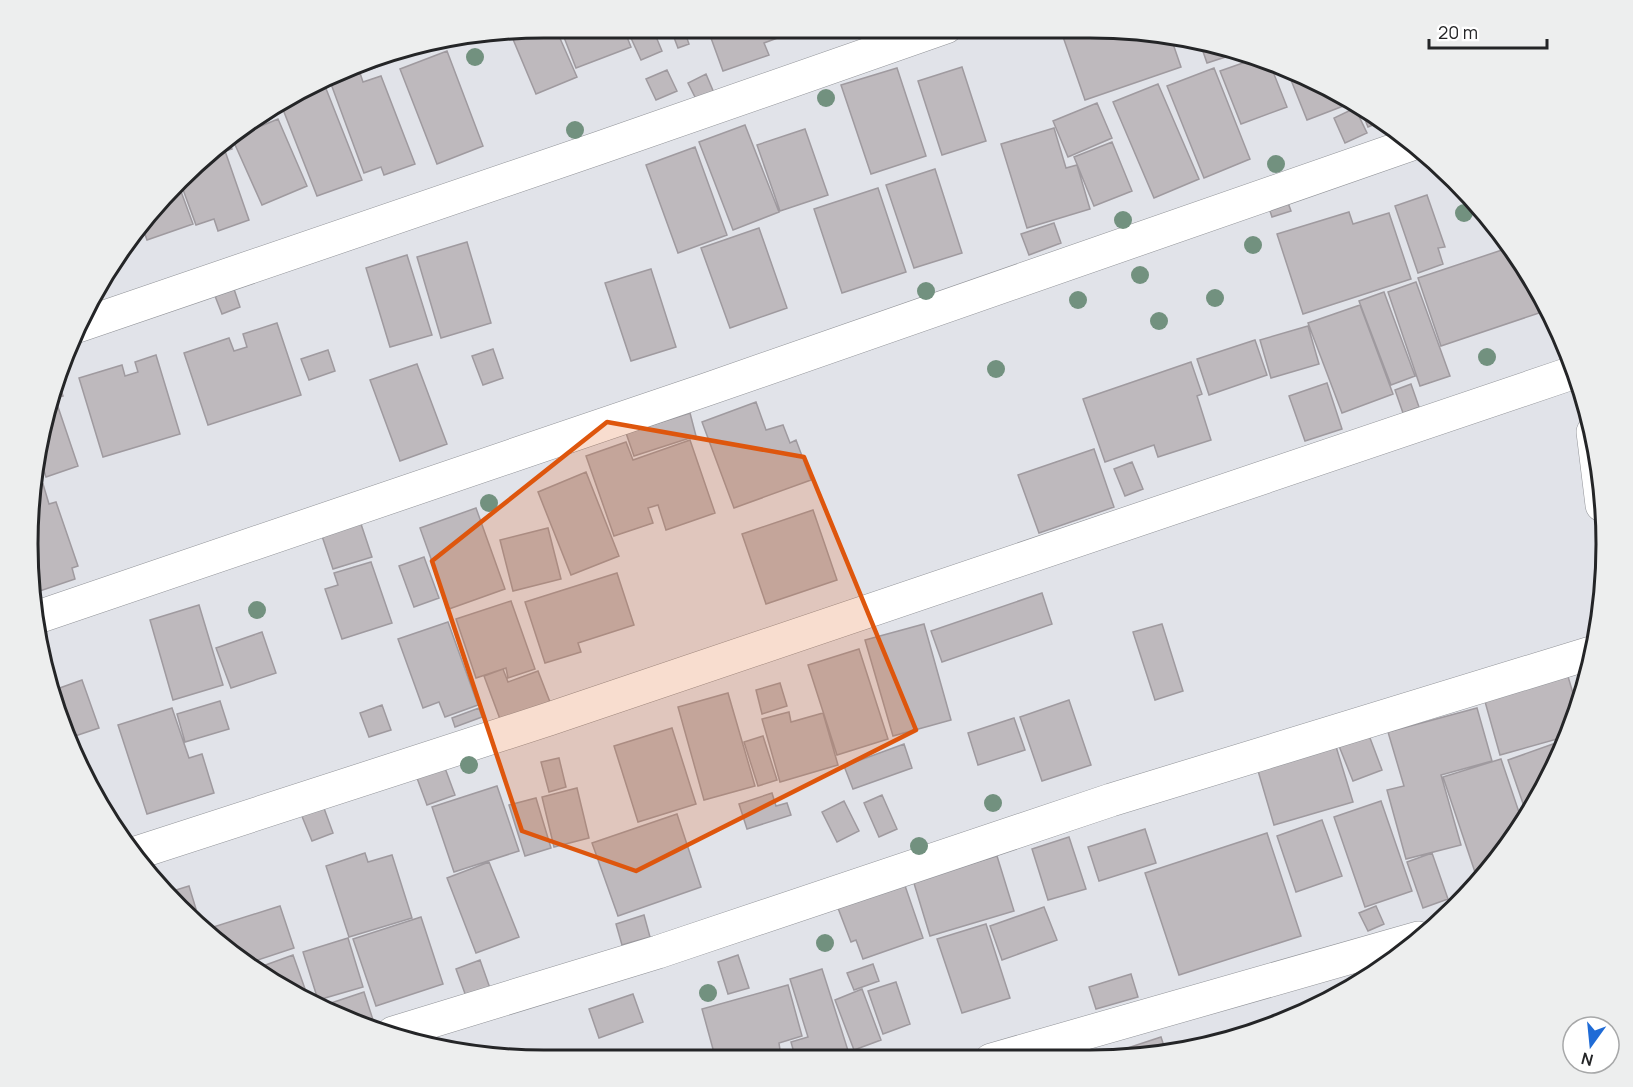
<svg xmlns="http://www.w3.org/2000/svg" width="1633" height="1087" viewBox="0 0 1633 1087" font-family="Manrope,sans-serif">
<rect width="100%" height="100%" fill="#e1e3e9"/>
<!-- building -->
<path fill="#beb9bd" stroke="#9f9a9f" stroke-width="1.5" d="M544 27H555L577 77 536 94 510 32Z
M560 27H623L631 47 576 68Z
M626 27H652L662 51 641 60Z
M670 27H683L689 44 678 48Z
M707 27H798L799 30 764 43 769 55 723 71Z
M813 27H841L816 36Z
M1073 27 1170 35 1181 67 1085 100 1061 31Z
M1199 40 1238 53 1207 63Z
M447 51 483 146 437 164 400 69Z
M374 56 377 67 332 82 330 78Z
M1254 59 1270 64 1287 107 1241 124 1220 71Z
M962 67 986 141 942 155 918 81Z
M897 68 926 156 871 174 841 85Z
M1214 68 1250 159 1204 178 1167 86Z
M667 70 677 91 656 100 646 79Z
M1287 70 1318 80 1343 98 1346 105 1307 120Z
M360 73 363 82 381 76 415 164 384 175 381 167 364 173 331 84Z
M706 74 714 93 697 101 688 83Z
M323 81 362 180 317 196 282 107 276 111 274 105Z
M1158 84 1199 179 1154 198 1113 102Z
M1097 103 1112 138 1068 157 1053 121Z
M1355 108 1367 133 1345 143 1334 118Z
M1362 112 1378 123 1368 127Z
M278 119 307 186 262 205 232 138Z
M745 125 779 212 733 230 699 142Z
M1054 128 1066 168 1077 165 1090 209 1027 228 1001 144Z
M805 129 828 195 780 211 757 145Z
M229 140 232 149 225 151 249 220 218 231 214 219 196 225 181 184Z
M1112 142 1132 191 1094 206 1074 157Z
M695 147 727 235 678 253 646 165Z
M935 169 962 253 914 268 886 185Z
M179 186 193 224 147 240 141 223Z
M878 188 906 272 842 293 814 209Z
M1427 195 1445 247 1438 248 1443 264 1418 273 1395 206Z
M1287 200 1291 211 1272 217 1268 205Z
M1349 212 1353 224 1389 213 1411 279 1303 314 1277 234Z
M1054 223 1061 243 1029 255 1021 234Z
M759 228 787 308 730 328 701 248Z
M467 242 491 323 441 338 417 257Z
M1511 247 1521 260 1539 313 1441 346 1418 278Z
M407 255 432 335 390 347 366 268Z
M651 269 676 347 631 361 605 283Z
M1416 282 1450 376 1420 386 1388 292Z
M234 289 240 307 222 314 215 296Z
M1384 292 1415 376 1391 385 1359 301Z
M1360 305 1393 394 1342 413 1308 323Z
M277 323 301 395 208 425 184 353 229 338 234 351 247 347 243 334Z
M1308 326 1319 364 1271 378 1260 340Z
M1255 340 1267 375 1209 395 1197 359Z
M493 349 503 378 483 385 472 356Z
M328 350 335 371 309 380 301 359Z
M156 355 180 434 103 457 79 378 122 365 125 376 138 372 135 362Z
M1191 362 1202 394 1197 396 1211 440 1158 457 1154 445 1105 462 1083 399Z
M417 364 447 444 400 461 370 380Z
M58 382 63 396 55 398 78 466 46 477 40 458Z
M1327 383 1342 429 1305 441 1289 396Z
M1411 384 1419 407 1403 413 1395 390Z
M756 402 766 430 783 425 790 443 796 440 811 480 734 508 702 422Z
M690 413 696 436 634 456 626 433Z
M690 440 715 513 666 530 658 505 648 508 653 523 614 536 586 456 626 442 633 460Z
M1094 449 1114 507 1039 533 1018 475Z
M1132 462 1143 489 1125 496 1114 469Z
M586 472 619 556 571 575 538 492Z
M43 484 49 504 56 502 78 566 72 568 75 579 34 593 28 509 33 487Z
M476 508 505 589 449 609 420 528Z
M813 510 837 580 766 604 742 534Z
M360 521 372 557 333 569 321 533Z
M548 528 561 579 513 591 500 540Z
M424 557 439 598 414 607 399 566Z
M371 562 392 623 342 639 325 589 338 585 334 573Z
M617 573 634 625 578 643 581 652 545 663 525 602Z
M1042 593 1052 624 942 662 931 631Z
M511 601 535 669 508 678 506 668 476 678 456 619Z
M199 605 223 685 173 700 150 620Z
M448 622 478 705 445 717 439 702 423 708 398 639Z
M924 624 951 720 893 736 865 640Z
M1162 624 1183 691 1155 700 1133 632Z
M262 632 276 673 231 688 216 648Z
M859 649 888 739 837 755 808 665Z
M503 669 508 682 538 671 550 702 500 719 484 676Z
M1567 673 1577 707 1568 736 1500 755 1484 698Z
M82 680 99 728 72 737 54 690Z
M780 683 787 706 762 714 756 690Z
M728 693 755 786 704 800 678 707Z
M1069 700 1091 765 1042 781 1020 717Z
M220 701 229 729 185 742 177 714Z
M382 705 391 730 369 737 360 713Z
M172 708 189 758 202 754 214 793 147 814 118 725Z
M479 708 482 717 455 727 452 718Z
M1477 708 1492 761 1441 775 1461 845 1406 859 1387 790 1404 786 1388 732Z
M789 712 791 722 823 713 838 765 780 782 762 719Z
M1014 718 1025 750 978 765 968 733Z
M672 728 696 804 638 822 614 746Z
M1367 730 1382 770 1353 781 1337 741Z
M763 736 777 780 758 786 744 742Z
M1334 740 1353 802 1274 825 1256 764Z
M904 744 912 768 853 789 844 766Z
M1553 744 1558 758 1527 815 1508 760Z
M559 758 566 787 549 792 541 762Z
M1501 759 1523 824 1481 877 1477 878 1443 777Z
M442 760 455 795 427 805 414 770Z
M497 786 519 851 454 872 432 807Z
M577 788 589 838 554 847 542 797Z
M772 793 776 806 787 803 791 815 747 829 739 804Z
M882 795 897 829 879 837 864 803Z
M536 798 551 848 525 856 509 805Z
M321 800 333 833 312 841 299 809Z
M844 801 859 831 837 842 822 812Z
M1381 801 1412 891 1365 907 1334 817Z
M677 814 701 887 618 916 592 843Z
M1322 820 1342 876 1296 892 1277 836Z
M1145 829 1156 863 1099 881 1088 847Z
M1267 833 1301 936 1179 975 1145 873Z
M1069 837 1086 889 1048 900 1032 849Z
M365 853 368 862 392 855 412 918 349 937 326 866Z
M1432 853 1448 899 1423 908 1407 862Z
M997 856 1014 911 930 936 913 880Z
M489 862 519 937 476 953 447 878Z
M902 877 923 938 863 959 856 940 851 942 838 908Z
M189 886 196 909 184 913 166 893Z
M280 906 294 948 252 962 207 929Z
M1376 906 1384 924 1368 931 1359 913Z
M1044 907 1057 940 1002 960 990 926Z
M644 915 650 937 622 945 616 924Z
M421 917 443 984 376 1006 353 939Z
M986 924 1010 998 962 1013 937 939Z
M348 938 363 987 318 1000 303 952Z
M293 955 310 1003 260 967Z
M738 955 749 988 728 994 718 962Z
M480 960 491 991 467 999 456 969Z
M873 964 879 981 854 990 847 973Z
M822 969 851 1060H796L791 1042 808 1037 790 979Z
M1131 974 1138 997 1096 1009 1089 987Z
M896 982 910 1024 883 1034 868 991Z
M788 985 802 1036 779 1043 780 1050 748 1060H739L737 1055 716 1060 702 1009Z
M862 989 881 1040 854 1050 835 1000Z
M364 992 374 1023 369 1025 327 1011 325 1005Z
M633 994 643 1022 599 1038 589 1009Z
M1161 1037 1166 1052 1097 1059V1058Z"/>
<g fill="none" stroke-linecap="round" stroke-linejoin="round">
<!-- minor casing -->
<g stroke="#919398" stroke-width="34">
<path id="minor" d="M78 326 599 148 946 27
M1593 432 1602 505
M35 618 708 389 1409 145
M136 853 549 719 1575 372
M393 1033 658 952 1111 800 1594 652
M991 1060 1418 938"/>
</g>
<!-- minor -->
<use href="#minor" stroke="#fff" stroke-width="33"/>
</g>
<!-- trees -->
<g fill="#72917f">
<circle cx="475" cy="57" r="9"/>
<circle cx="826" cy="98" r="9"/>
<circle cx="575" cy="130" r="9"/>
<circle cx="1276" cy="164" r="9"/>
<circle cx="1464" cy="213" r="9"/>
<circle cx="1123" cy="220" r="9"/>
<circle cx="1253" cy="245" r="9"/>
<circle cx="1140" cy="275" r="9"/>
<circle cx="926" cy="291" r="9"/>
<circle cx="1215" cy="298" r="9"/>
<circle cx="1078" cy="300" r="9"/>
<circle cx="1159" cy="321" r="9"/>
<circle cx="1487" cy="357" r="9"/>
<circle cx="996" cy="369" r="9"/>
<circle cx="489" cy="503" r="9"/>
<circle cx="257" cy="610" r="9"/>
<circle cx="469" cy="765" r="9"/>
<circle cx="993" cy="803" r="9"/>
<circle cx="919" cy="846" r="9"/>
<circle cx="825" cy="943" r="9"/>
<circle cx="708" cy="993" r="9"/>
</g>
<!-- marked area -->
<path fill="#de560d" fill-opacity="0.2" stroke="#de560d" stroke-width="4.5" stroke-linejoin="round" d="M607 422 804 457 916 730 636 871 522 831 432 561Z"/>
<!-- crop -->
<path d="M0 0H1633V1087H0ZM544 38H1090A506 506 0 0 1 1596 544V544A506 506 0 0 1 1090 1050H544A506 506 0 0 1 38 544V544A506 506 0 0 1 544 38Z" fill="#edeeee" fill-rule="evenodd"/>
<path fill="none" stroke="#242527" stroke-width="3" d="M544 38H1090A506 506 0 0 1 1596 544V544A506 506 0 0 1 1090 1050H544A506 506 0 0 1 38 544V544A506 506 0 0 1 544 38Z"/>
<!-- north arrow -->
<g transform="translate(1591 1045) rotate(195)"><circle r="28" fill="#ffffff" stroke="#a7a8a9" stroke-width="1.5"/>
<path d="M0-4.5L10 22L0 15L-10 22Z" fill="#1f6bd6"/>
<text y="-9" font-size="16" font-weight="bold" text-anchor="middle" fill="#242527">N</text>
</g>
<!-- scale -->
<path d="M1429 39v9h118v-9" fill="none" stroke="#242527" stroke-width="3"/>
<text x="1438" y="39" font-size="18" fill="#242527" stroke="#ffffff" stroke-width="4.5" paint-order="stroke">20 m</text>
</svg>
